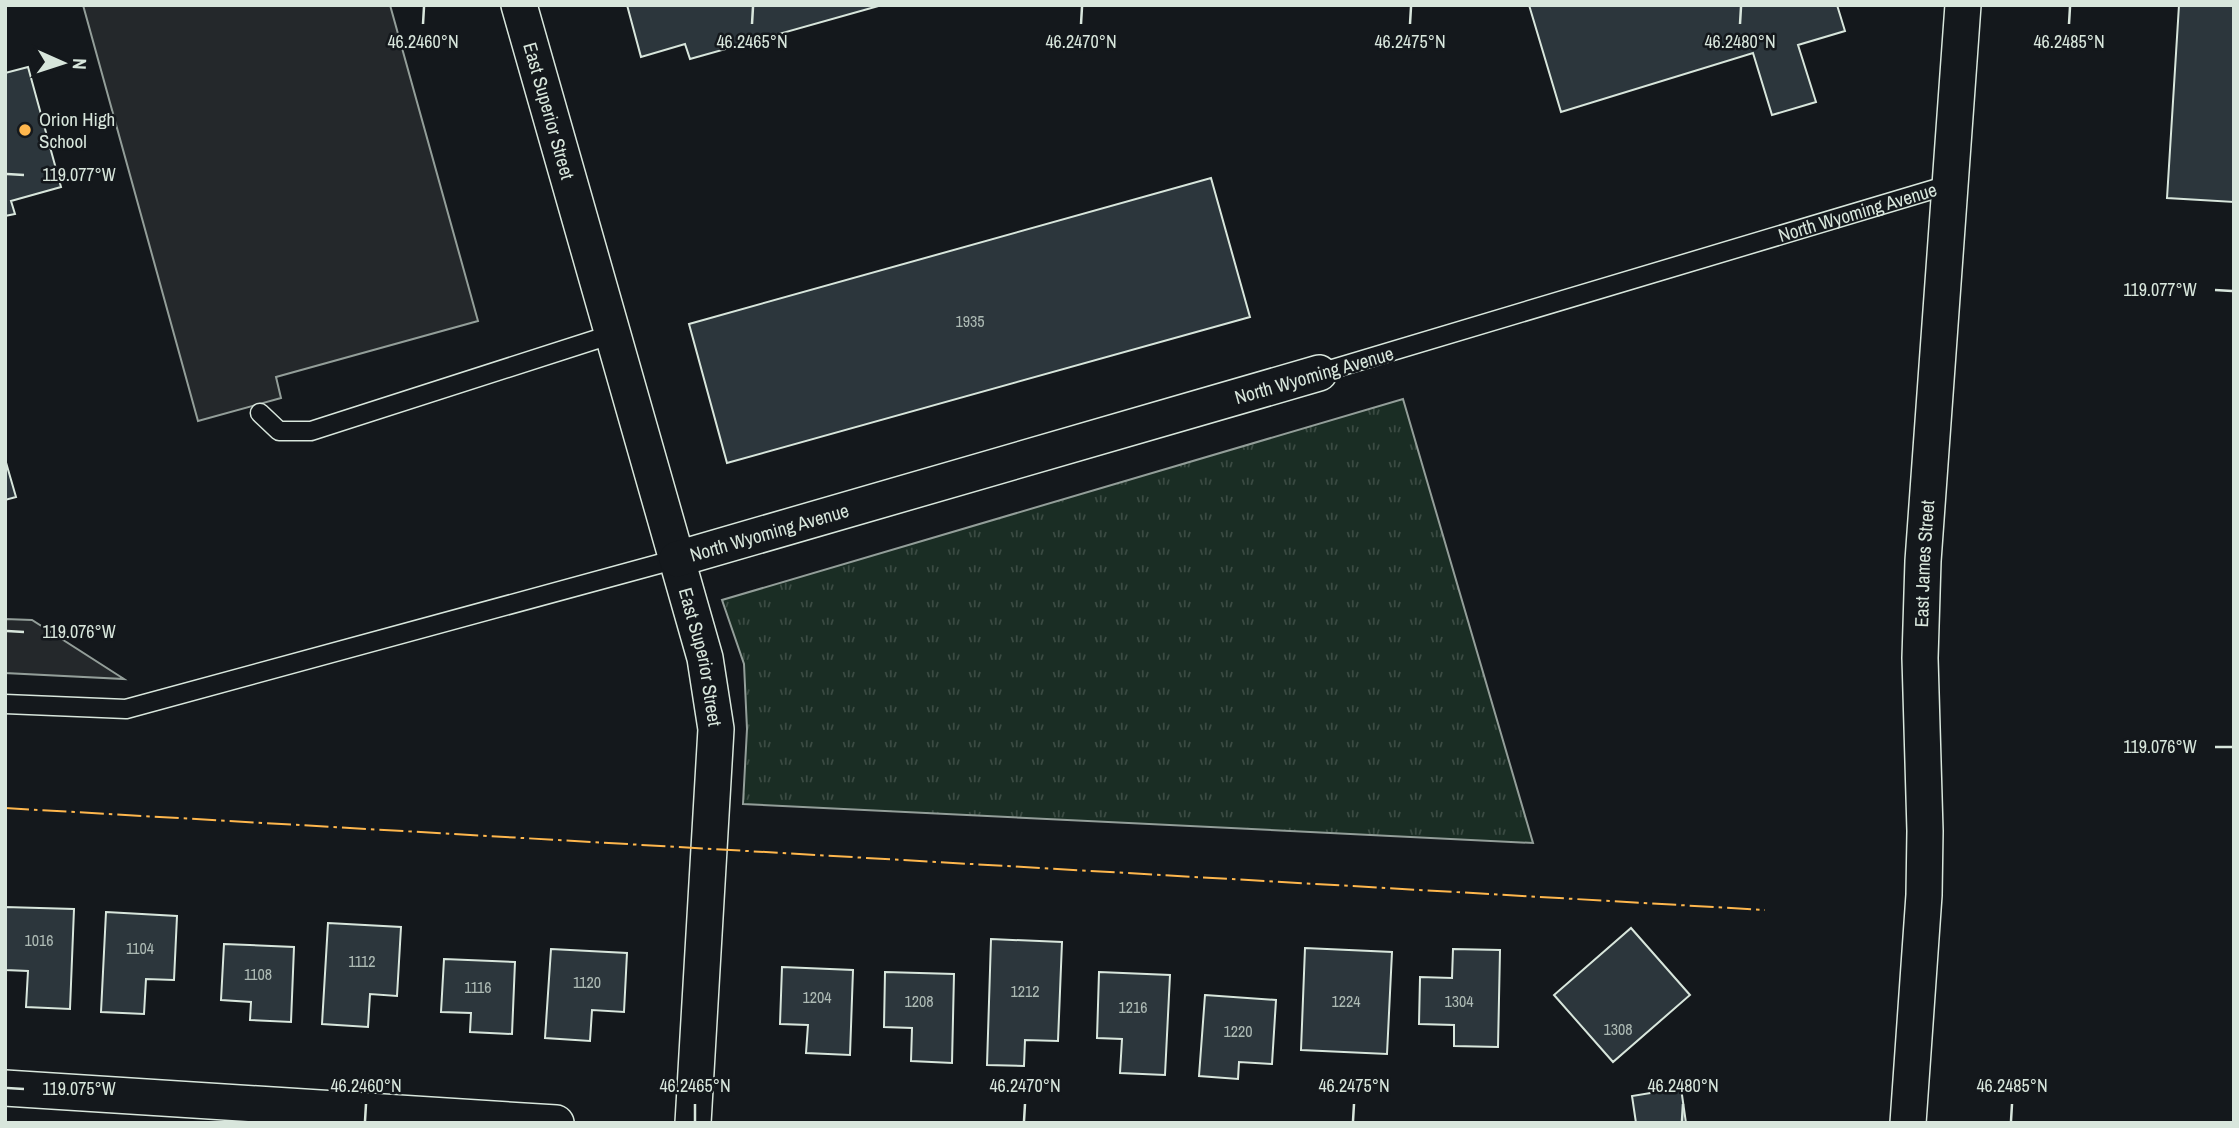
<svg xmlns="http://www.w3.org/2000/svg" width="2239" height="1128" viewBox="0 0 2239 1128" font-family="'Archivo Narrow',sans-serif">
<defs>
<pattern id="grass-tufts" width="24" height="20" patternUnits="userSpaceOnUse" patternTransform="scale(1.75)"><rect width="24" height="20" fill="#1a2d24"/><path d="M3 7l-1-3M5 7V3M7 7l1-3M15 17l-1-3M17 17v-4M19 17l1-3" fill="none" stroke="#3b4b43"/></pattern>
</defs>
<rect width="100%" height="100%" fill="#14181c"/>
<!-- grass -->
<path fill="url(#grass-tufts)" stroke="#939e99" stroke-width="2" d="M1403 399 1533 843 743 804 747 729 744 664 722 600Z"/>
<!-- parking -->
<path fill="#24282b" stroke="#939e99" stroke-width="2" d="M83 5H390L478 321 276 377 281 398 198 421Z
M5 619 32 620 124 679 5 673Z"/>
<!-- building -->
<path fill="#2c363c" stroke="#d8e6dc" stroke-width="2" d="M627 5H882L690 59 685 44 641 57Z
M1529 5H1837L1845 31 1798 45 1816 102 1772 115 1753 53 1561 112Z
M2179 5H2234V202L2167 198Z
M28 67 61 187 11 201 15 214 5 216V73Z
M1211 178 1250 317 727 463 689 324Z
M5 459 16 497 5 500Z
M5 907 74 909 70 1009 26 1007 28 971 5 970Z
M106 912 177 916 174 980 146 979 144 1014 101 1012Z
M328 923 401 927 397 996 370 994 368 1027 322 1024Z
M1631 928 1690 995 1613 1062 1554 995Z
M991 939 1062 942 1058 1041 1025 1040 1024 1066 987 1065Z
M224 944 294 947 291 1022 250 1020 251 1002 221 1000Z
M1305 948 1392 952 1387 1054 1301 1050Z
M551 949 627 953 624 1012 592 1010 590 1041 545 1038Z
M1453 949 1500 950 1498 1047 1454 1046V1025L1419 1024 1420 977 1452 978Z
M444 959 515 962 512 1034 470 1032 471 1013 441 1012Z
M782 967 853 970 850 1055 806 1053 808 1025 780 1024Z
M885 972 954 974 952 1063 911 1061 912 1028 884 1027Z
M1099 972 1170 975 1165 1075 1120 1073 1122 1039 1097 1038Z
M1205 995 1276 1000 1272 1064 1239 1062 1238 1079 1199 1076Z
M1681 1088 1686 1123H1636L1632 1096Z"/>
<g fill="none" stroke-linecap="round" stroke-linejoin="round">
<!-- lane casing -->
<g stroke="#d8e6dc" stroke-width="21">
<g id="lane">
<path id="s1" d="M1319 373 1948 185"/>
<path d="M260 413 279 431H311L613 334"/>
<path d="M5 704 126 709 677 559"/>
</g>
</g>
<!-- street casing -->
<g stroke="#d8e6dc" stroke-width="38">
<g id="street">
<path id="s2" d="M519 5 705 658 716 729 693 1123"/>
<path id="s3" d="M677 559 1319 373"/>
<path d="M5 1088 556 1123"/>
<path id="s4" d="M1908 1123 1924 895 1925 831 1920 658 1923 561 1963 5"/>
</g>
</g>
<!-- lane -->
<use href="#lane" stroke="#14181c" stroke-width="18"/>
<!-- street -->
<use href="#street" stroke="#14181c" stroke-width="35"/>
<!-- power -->
<path stroke="#ffb74d" stroke-width="2" stroke-dasharray="24 5 3.5 5" stroke-linecap="butt" d="M5 808 1765 910"/>
</g>
<!-- ticks -->
<path fill="none" stroke="#d8e6dc" stroke-width="2.5" d="M423 24 424 7M752 24 753 7M1081 24 1082 7M1410 24 1411 7M1740 24 1741 7M2069 24 2070 7M7 174 24 175M2215 290 2232 291M7 631 24 632M2215 747H2232M7 1088 24 1089M365 1121 366 1104M695 1121V1104M1024 1121 1025 1104M1353 1121 1354 1104M1682 1121 1683 1104M2011 1121 2012 1104"/>
<!-- markers -->
<circle fill="#ffb74d" stroke="#14181c" stroke-width="2.5" cx="25" cy="130" r="7"/>
<g text-anchor="middle" dominant-baseline="central" stroke-width="5" stroke-linejoin="round" paint-order="stroke">
<!-- number labels -->
<g font-size="16" fill="#adbab4">
<text x="970" y="321">1935</text>
<text x="39" y="940">1016</text>
<text x="140" y="948">1104</text>
<text x="362" y="961">1112</text>
<text x="258" y="974">1108</text>
<text x="587" y="982">1120</text>
<text x="478" y="987">1116</text>
<text x="1025" y="991">1212</text>
<text x="817" y="997">1204</text>
<text x="919" y="1001">1208</text>
<text x="1346" y="1001">1224</text>
<text x="1459" y="1001">1304</text>
<text x="1133" y="1007">1216</text>
<text x="1618" y="1029">1308</text>
<text x="1238" y="1031">1220</text>
</g>
<!-- street labels -->
<g font-size="19" fill="#d8e6dc" stroke="#14181c">
<text stroke="none"><textPath href="#s2" startOffset="110">East Superior Street</textPath></text>
<text stroke="none"><textPath href="#s1" startOffset="562">North Wyoming Avenue</textPath></text>
<text transform="translate(1314 375) rotate(-16)">North Wyoming Avenue</text>
<text stroke="none"><textPath href="#s3" startOffset="96">North Wyoming Avenue</textPath></text>
<text stroke="none"><textPath href="#s4" startOffset="560">East James Street</textPath></text>
<text stroke="none"><textPath href="#s2" startOffset="677">East Superior Street</textPath></text>
</g>
<!-- poi labels -->
<g font-size="19" fill="#d8e6dc" stroke="#14181c" text-anchor="start">
<text x="39" y="119">Orion High<tspan x="39" dy="22">School</tspan></text>
</g>
</g>
<g font-size="18" text-anchor="middle" fill="#d8e6dc" stroke="#14181c" stroke-width="5" stroke-linejoin="round" paint-order="stroke">
<text x="423" y="48">46.2460°N</text>
<text x="752" y="48">46.2465°N</text>
<text x="1081" y="48">46.2470°N</text>
<text x="1410" y="48">46.2475°N</text>
<text x="1740" y="48">46.2480°N</text>
<text x="2069" y="48">46.2485°N</text>
<text x="79" y="181">119.077°W</text>
<text x="2160" y="296">119.077°W</text>
<text x="79" y="638">119.076°W</text>
<text x="2160" y="753">119.076°W</text>
<text x="366" y="1092">46.2460°N</text>
<text x="695" y="1092">46.2465°N</text>
<text x="1025" y="1092">46.2470°N</text>
<text x="1354" y="1092">46.2475°N</text>
<text x="1683" y="1092">46.2480°N</text>
<text x="2012" y="1092">46.2485°N</text>
<text x="79" y="1095">119.075°W</text>
</g>
<!-- border -->
<rect width="2239" height="1128" fill="none" stroke="#d8e6dc" stroke-width="14"/>
<!-- north arrow -->
<g transform="translate(63 63) rotate(93)" stroke="#14181c" stroke-width="5" paint-order="stroke">
<path d="M0-5L12 26L0 18L-12 26Z" fill="#d8e6dc"/>
<text y="-10" font-size="19" font-weight="bold" text-anchor="middle" fill="#d8e6dc">N</text>
</g>
</svg>
